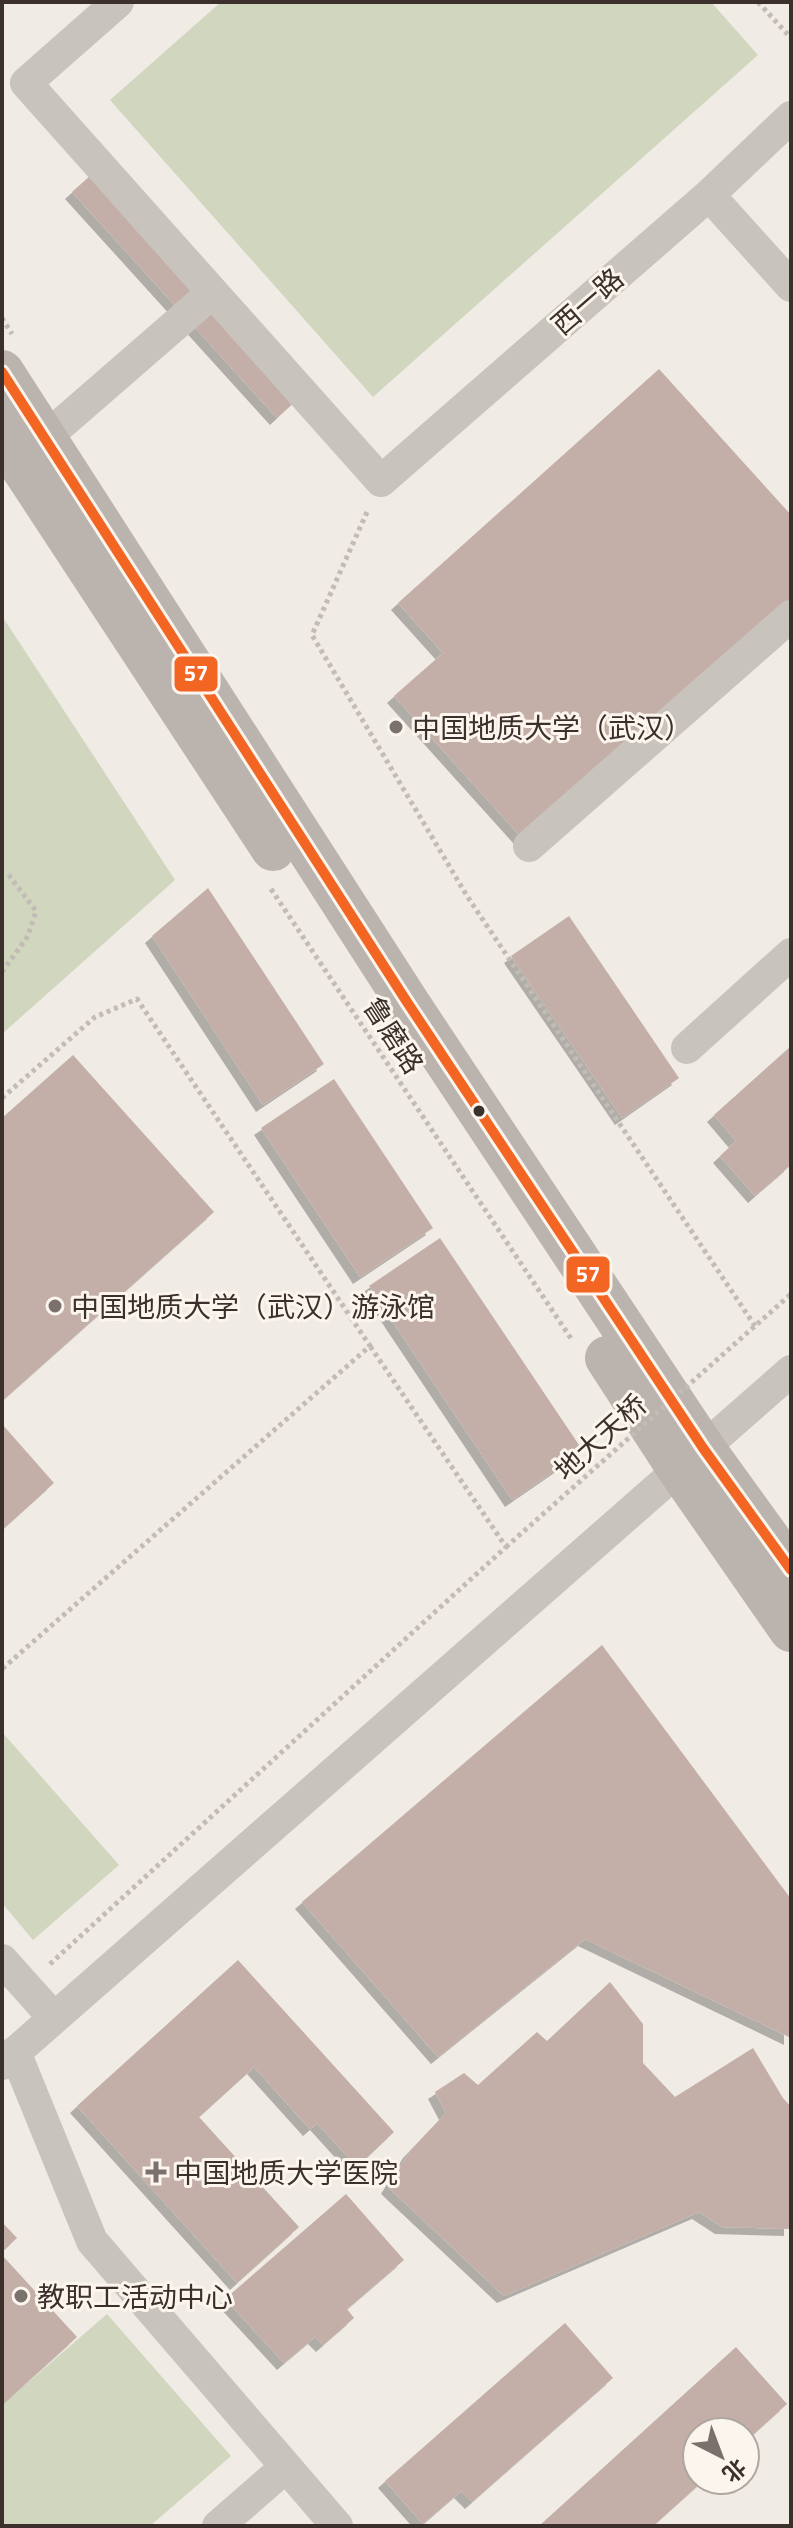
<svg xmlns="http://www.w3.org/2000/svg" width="793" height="2528" viewBox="0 0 793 2528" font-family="'Titillium Web','Noto Sans SC',sans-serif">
<defs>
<filter id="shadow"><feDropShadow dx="-7" dy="7" stdDeviation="0" flood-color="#0004"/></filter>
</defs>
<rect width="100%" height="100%" fill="#f0ebe5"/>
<!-- green -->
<path fill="#d1d6bf" d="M221 2H711L758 55 373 397 110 100Z
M2 616 175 880 2 1034Z
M2 1732 119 1865 33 1940 2 1903Z
M107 2314 231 2456 150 2526H2V2405Z"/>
<!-- building -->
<path fill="#c3afa7" filter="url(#shadow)" d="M100 167 305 392 277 418 72 192Z
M659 369 791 515V612L529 846 394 696 443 653 398 603Z
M208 888 324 1064 263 1105 152 936Z
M569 916 679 1078 622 1118 511 956Z
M791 1046V1165L755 1196 720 1156 736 1141 714 1115Z
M73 1055 214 1212 2 1401V1118Z
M334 1079 433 1228 360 1277 261 1128Z
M440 1238 583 1451 512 1500 369 1286Z
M2 1424 54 1483 2 1530Z
M602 1645 791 1899V2038L585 1939 438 2057 302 1902Z
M238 1960 394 2132 357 2167 317 2123 310 2129 254 2067 199 2117 299 2227 237 2283 77 2106Z
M610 1982 643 2024V2063L675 2097 753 2048 783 2098 791 2107V2229L722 2227 699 2212 504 2296 388 2187 410 2151 446 2113 435 2092 464 2073 478 2085 537 2032 547 2041Z
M346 2194 404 2260 347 2309 354 2318 323 2345 315 2337 284 2363 225 2299Z
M2 2222 17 2238 2 2252Z
M2 2255 77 2337 2 2405Z
M565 2323 613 2378 472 2502 461 2491 423 2524 385 2481Z
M736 2347 787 2404 745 2442V2432H697V2480H704L653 2526H539Z"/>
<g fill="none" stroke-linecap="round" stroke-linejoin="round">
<!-- path -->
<path stroke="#c2bbb6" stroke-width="5" stroke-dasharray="4 4" stroke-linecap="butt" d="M758 2 791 38
M2 318 12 334
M367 512 312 635 467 896 755 1326
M271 889 572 1340
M2 972 28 936 36 911 8 874
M2 1098 95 1017 137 999 370 1346 2 1669
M50 1964 506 1547 370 1346"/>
<!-- street -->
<path stroke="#c9c3be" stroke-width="32" d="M118 2 26 83 381 481 709 195 791 117
M709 195 791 286
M29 452 212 293
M529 846 791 616
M687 1048 791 954
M2 1960 54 2018
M15 2052 92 2241 337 2526
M2 2064 791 1371
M218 2526 286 2467"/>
<!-- secondary -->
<path stroke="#bab3ae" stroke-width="44" d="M2 372 407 1002 703 1448 791 1570
M2 436 273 849
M607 1358 679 1469 791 1630"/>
<!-- path-bridge -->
<path stroke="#c2bbb6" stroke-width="5" stroke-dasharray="4 4" stroke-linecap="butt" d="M506 1547 791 1294"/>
<!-- bus-1 casing -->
<g stroke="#fbf5ee" stroke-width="16">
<path id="bus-1" d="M2 372 407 1002 703 1448 791 1570"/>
</g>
<!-- bus-1 -->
<use href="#bus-1" stroke="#f26522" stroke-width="10"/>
</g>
<!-- markers -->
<g fill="#7a716c" stroke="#fbf5ee" stroke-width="3">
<circle cx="396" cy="727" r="8"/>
<circle cx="55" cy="1306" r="8"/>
<path d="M152 2160h8v8h8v8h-8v8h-8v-8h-8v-8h8z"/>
<circle cx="21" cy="2296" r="8"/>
</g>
<circle fill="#3b302b" stroke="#fbf5ee" stroke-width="3" cx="479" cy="1111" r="7"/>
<g text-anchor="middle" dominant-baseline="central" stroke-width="6" stroke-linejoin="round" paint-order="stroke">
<!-- street labels -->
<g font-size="28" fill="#3b302b" stroke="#fbf5ee">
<text transform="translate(587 301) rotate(-41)">西一路</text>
<text transform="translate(394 1035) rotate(57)">鲁磨路</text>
<text transform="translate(600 1437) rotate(-42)">地大天桥</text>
</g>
<!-- poi labels -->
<g font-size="28" fill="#3b302b" stroke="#fbf5ee" text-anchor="start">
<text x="412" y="727">中国地质大学（武汉）</text>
<text x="71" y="1306">中国地质大学（武汉）游泳馆</text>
<text x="174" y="2172">中国地质大学医院</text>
<text x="37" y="2296">教职工活动中心</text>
</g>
</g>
<g stroke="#fbf5ee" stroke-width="3">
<rect x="173" y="655" width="46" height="38" rx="8" fill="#f26522"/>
<rect x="565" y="1255" width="46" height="39" rx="8" fill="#f26522"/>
</g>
<g font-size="22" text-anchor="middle" font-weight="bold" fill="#fff">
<text x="196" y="681">57</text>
<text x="588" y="1282">57</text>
</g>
<!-- border -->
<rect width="793" height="2528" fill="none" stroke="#3b302b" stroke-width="8"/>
<!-- north arrow -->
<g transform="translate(721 2456) rotate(138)"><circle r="38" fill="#fbf5ee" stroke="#aea6a0" stroke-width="2"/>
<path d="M0-6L14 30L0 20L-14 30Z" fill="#7a716c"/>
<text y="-12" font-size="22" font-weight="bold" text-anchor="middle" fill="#3b302b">北</text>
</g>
</svg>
